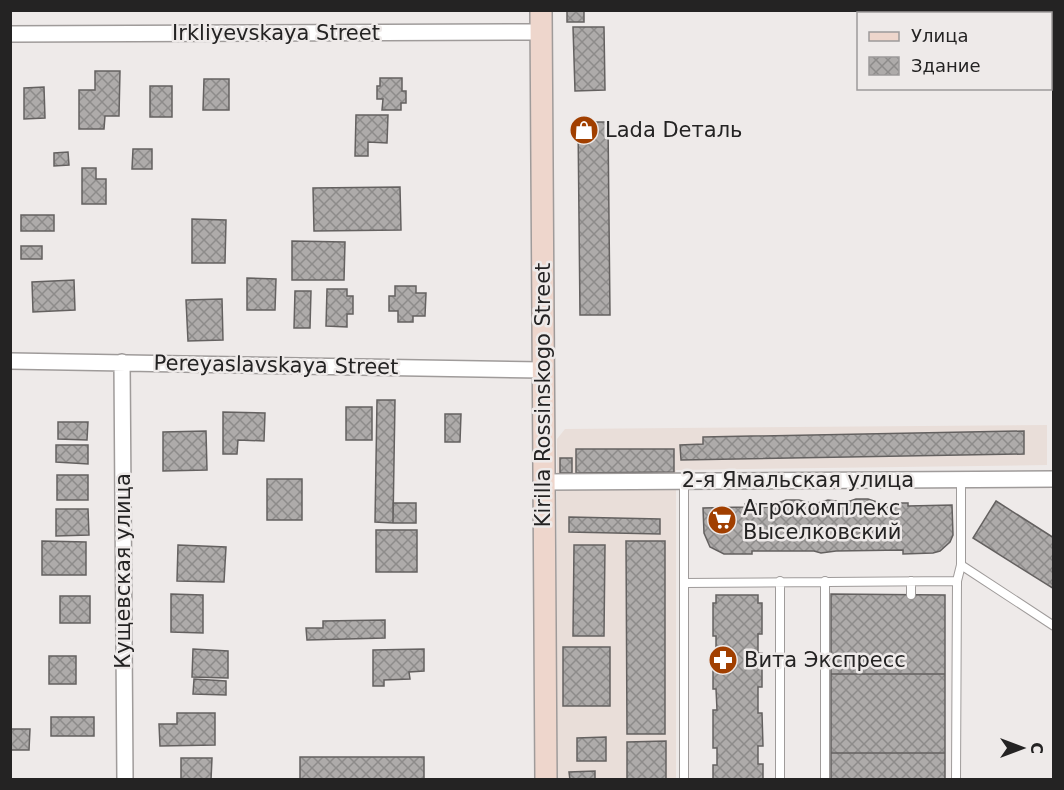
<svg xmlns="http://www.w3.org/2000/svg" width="1064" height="790" viewBox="0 0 1064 790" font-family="'DejaVu Sans',sans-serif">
<defs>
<pattern id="building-cross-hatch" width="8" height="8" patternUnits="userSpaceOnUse" patternTransform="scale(1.5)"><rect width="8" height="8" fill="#aeabaa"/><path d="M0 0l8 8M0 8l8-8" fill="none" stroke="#8d8b8a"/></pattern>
</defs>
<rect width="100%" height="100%" fill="#eeeae9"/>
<!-- built -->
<path fill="#e9ded9" d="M1047 425V465L676 470V779L557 780V439L565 429Z"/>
<!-- building -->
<path fill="url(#building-cross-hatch)" stroke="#646160" stroke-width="1.5" d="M567 10H584V22H567Z
M573 27H604L605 90 575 91Z
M95 71H120L119 116H105L104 129H79V90H95Z
M380 78H402V91H406V103H401V110H382L383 99H377V86H380Z
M204 79H229V110H203Z
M150 86H172V117H150Z
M44 87 45 118 24 119V88Z
M356 115H388L387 143 368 142V156H355Z
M578 122H608L610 315H580Z
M133 149H152V169H132Z
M68 152 69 165 54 166V153Z
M82 168H96V179H106V204H82Z
M400 187 401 230 314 231 313 188Z
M21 215H54V231H21Z
M192 219 226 220 225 263H192Z
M292 241 345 242 344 280H292Z
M21 246H42V259H21Z
M247 278 276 279 275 310H247Z
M74 280 75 310 33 312 32 282Z
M395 286H416V293H426L425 316H413V322H398V311H389V296H395Z
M327 289H347V296H353V314H347V327L326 326Z
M295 291H311L310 328H294Z
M222 299 223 340 188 341 186 300Z
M377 400H395L393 523 375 522Z
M346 407H372V440H346Z
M223 412 265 413 264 441 238 440 237 454H223Z
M445 414H461L460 442H445Z
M58 422H88L87 440 58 439Z
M206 431 207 470 163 471V432Z
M1024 431V454L681 460 680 445 703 444V437Z
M56 445H88V464L56 462Z
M576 449H674V472L576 473Z
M560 458H572V473H560Z
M57 475H88V500H57Z
M267 479H302V520H267Z
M856 499H868L880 503V507H895V503H908V506L952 505 953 535 950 542 940 551 933 553 903 554V550L836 551 821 553 814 551H752V554H724L710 547 704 533 703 508 745 507V504H760V507H774L775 504 786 500H799L811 503V505L828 500 836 501 844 506V503Z
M996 501 1054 538V589L973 538Z
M393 503H416V523H393Z
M56 509H88L89 535 56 536Z
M569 517 660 519V534L569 532Z
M376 530H417V572H376Z
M42 541 86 542V575H42Z
M626 541H665V734H627Z
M178 545 226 547 224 582 177 581Z
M574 545H605L604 636H573Z
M171 594 203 595V633L171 632Z
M831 594 945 595V674H831Z
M716 595H758V603H762V634H758V653H762V687H758V713H762L763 746H758V764H763V780H713V765H717V748H713V710H717L716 689H713V652H716V636H713V603H716Z
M60 596H90V623H60Z
M385 620V638L307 640 306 628H323V621Z
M563 647H610V706H563Z
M193 649 228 651V678L192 677Z
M424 649V671L409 672 410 679 384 680V686H373V650Z
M49 656H76V684H49Z
M831 674H945V753H831Z
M194 679 226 681V695L193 694Z
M177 713H215V745L160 746 159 724H177Z
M51 717H94V736H51Z
M10 729H30L29 750H10Z
M606 737V761H577V738Z
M666 741V780H627V742Z
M831 753H945V780H831Z
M300 757H424V780H300Z
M181 758H212L211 780H181Z
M595 771V780H570L569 772Z"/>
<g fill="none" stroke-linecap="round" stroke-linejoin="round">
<!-- service casing -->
<g stroke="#9f9b9a" stroke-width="10">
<path id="service" d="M684 481V780
M961 565 1054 626
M780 581V780
M825 581V780
M911 581V595
M684 583 957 581
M956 780 957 581 961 565V480"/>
</g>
<!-- minor casing -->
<g stroke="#9f9b9a" stroke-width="18">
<path id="minor" d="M10 34 541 32
M10 361 542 370
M122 362 125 780
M543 482 1054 479"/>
</g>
<!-- secondary casing -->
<g stroke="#9f9b9a" stroke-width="24">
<path id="secondary" d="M541 10 546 780"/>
</g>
<!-- service -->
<use href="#service" stroke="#fff" stroke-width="8"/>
<!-- minor -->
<use href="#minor" stroke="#fff" stroke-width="15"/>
<!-- secondary -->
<use href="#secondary" stroke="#eed6cc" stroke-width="21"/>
</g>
<!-- icons -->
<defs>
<g id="shop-disc" transform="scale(1.5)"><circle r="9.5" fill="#a13f00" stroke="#eeeae9"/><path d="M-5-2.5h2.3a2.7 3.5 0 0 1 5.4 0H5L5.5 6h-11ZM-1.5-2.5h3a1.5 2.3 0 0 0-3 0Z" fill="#fff"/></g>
<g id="supermarket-disc" transform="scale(1.5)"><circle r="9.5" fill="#a13f00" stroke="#eeeae9"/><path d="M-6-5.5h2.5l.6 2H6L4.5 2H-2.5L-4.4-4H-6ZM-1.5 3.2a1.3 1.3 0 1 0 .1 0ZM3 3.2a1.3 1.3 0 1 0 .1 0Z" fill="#fff"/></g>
<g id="pharmacy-disc" transform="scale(1.5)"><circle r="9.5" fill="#a13f00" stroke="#eeeae9"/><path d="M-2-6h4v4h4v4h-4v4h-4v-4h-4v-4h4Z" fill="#fff"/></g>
</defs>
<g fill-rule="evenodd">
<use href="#shop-disc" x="584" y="130"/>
<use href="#supermarket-disc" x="722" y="520"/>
<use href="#pharmacy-disc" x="723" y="660"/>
</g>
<g text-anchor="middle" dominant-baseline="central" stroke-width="5" stroke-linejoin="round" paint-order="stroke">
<!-- street labels -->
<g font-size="21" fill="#242323" stroke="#eeeae9">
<text x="276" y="33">Irkliyevskaya Street</text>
<text transform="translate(276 365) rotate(1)">Pereyaslavskaya Street</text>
<text transform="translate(543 395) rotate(-90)">Kirilla Rossinskogo Street</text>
<text x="798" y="480">2-я Ямальская улица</text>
<text transform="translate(123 571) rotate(-90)">Кущевская улица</text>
</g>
<!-- poi labels -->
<g font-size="21" fill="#242323" stroke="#eeeae9" text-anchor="start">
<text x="605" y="130">Lada Dеталь</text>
<text x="743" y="508">Агрокомплекс<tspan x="743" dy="24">Выселковский</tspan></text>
<text x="744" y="660">Вита Экспресс</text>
</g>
</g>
<!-- border -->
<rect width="1064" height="790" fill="none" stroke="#242323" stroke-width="24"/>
<!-- legend -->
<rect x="857" y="12" width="195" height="78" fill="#eeeae9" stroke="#9d9a9a" stroke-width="1.5"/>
<rect x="869" y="32" width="30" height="9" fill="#eed6cc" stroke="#9d9a9a" stroke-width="1.5"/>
<text x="911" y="42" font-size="18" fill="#242323">Улица</text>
<rect x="869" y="57" width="30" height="18" fill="url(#building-cross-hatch)" stroke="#9d9a9a" stroke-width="1.5"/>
<text x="911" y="72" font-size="18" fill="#242323">Здание</text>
<!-- north arrow -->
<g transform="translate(1022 748) rotate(90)" stroke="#eeeae9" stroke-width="4.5" paint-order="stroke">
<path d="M0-4.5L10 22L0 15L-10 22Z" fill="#242323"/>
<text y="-9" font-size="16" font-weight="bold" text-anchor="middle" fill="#242323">С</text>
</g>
</svg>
